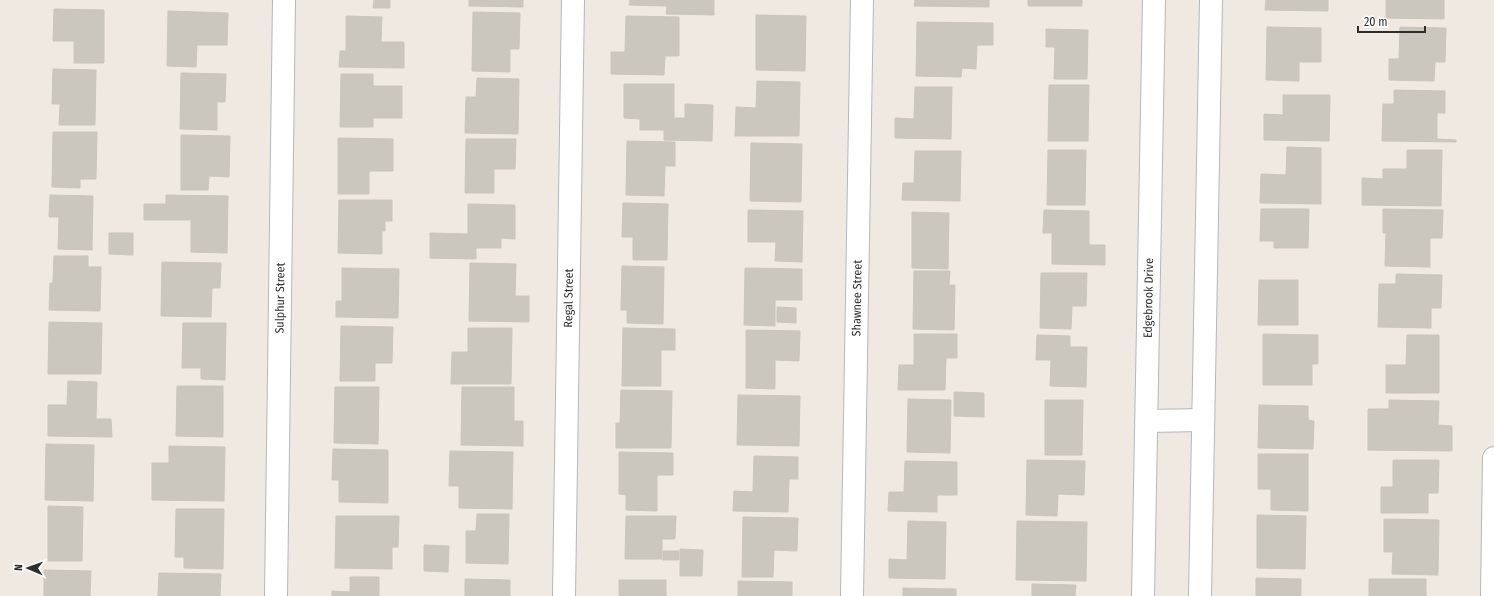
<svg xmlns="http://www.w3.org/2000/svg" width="1494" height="596" viewBox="0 0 1494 596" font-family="'Fira Sans Condensed',sans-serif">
<rect width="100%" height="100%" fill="#efe9e1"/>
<!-- building -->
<path fill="#cbc7bf" stroke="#cbc5ba" d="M374 0H390V8H373Z
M469 0H523V7L469 6Z
M630 0H714V15L666 14 667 6 629 5Z
M915 0H989V7L914 6Z
M1028 0H1082V6H1028Z
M1266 0H1328V11L1265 10Z
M1386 0H1444V19L1386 18Z
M54 9 104 10V63H74V41H53Z
M168 11 228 13 227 45H197L196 67 167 66Z
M473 12 520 13 519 49H510V72L472 71Z
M756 15 806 16 805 71 756 70Z
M346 16 382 17 381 42H404V68L339 67 340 51H346Z
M626 16 679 17V56H665L664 75 611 74V52H625Z
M917 22 993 23V45H977L976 69 962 68 961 77 916 76Z
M1267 27 1321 28V62H1299V81L1266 80Z
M1400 27 1446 28 1445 62H1435L1434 81 1389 80V59H1399Z
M1046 29 1088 30 1087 79H1054L1055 47H1046Z
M53 69 96 70 95 125H59L60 104H52Z
M181 73 226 74 225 102H217V130L180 129Z
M341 74H373V86H402V118H373V127H340Z
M477 78 519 79 518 134 465 133 466 97H476Z
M757 81 800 82 799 136H735L736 107 756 108Z
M624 84H674V118H685V104L713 105 712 141 664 140V130H640V119L624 118Z
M1049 85H1089L1088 141H1048Z
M915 87H952L951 139 895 138V118L914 119Z
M1394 90 1445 91V113H1437V139L1456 140V142L1382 141 1383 104H1394Z
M1283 95H1330L1329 141 1264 140V114L1283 115Z
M53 132H97L96 179H80V188L52 187Z
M181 135 230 136 229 177 209 176 208 190H181Z
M338 138 393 139V171H369V194H338Z
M466 139H516L515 169H494V193H465Z
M627 141 675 142V166H665L664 196 626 195Z
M751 143 802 144 801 202 750 201Z
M1287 147 1321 148V204L1260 203 1261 174 1286 175Z
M1048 150H1086L1085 205H1047Z
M1407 150H1442L1441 206 1362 205V178L1383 179V169H1407Z
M915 151H961L960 201 902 200 903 183H914Z
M50 195 93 196 92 250 58 249 59 217H49Z
M166 195 228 196 227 253 191 252V220H144V204H166Z
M339 200H392V221H385V231H382V254L338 253Z
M623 203 668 204 667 260H633V237H622Z
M468 204 515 205V239L501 238V248H476V259L430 258V233L468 234Z
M1261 209H1309L1308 248H1274V241H1260Z
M1383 209 1443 210 1442 238H1430V267L1385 266 1386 233H1383Z
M748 210 803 211 802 262 775 261 776 242H748Z
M1044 210 1089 211V245H1105V265L1052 264V233H1043Z
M912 212 949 213 948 269 912 268Z
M109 233H133V255L109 254Z
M54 256H88V267H101L100 311 49 310 50 283H53Z
M162 262 221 263 220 288H212L211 317 161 316Z
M470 263 516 264 515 296H529V322L469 321Z
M622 266 664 267 663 324 627 323V310H621Z
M342 268 399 269 398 318 336 317V301H342Z
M745 268 802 269V300H775V326L744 325Z
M914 271H950L949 285H955L954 330 913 329Z
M1041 273H1087L1086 306H1072L1071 329 1040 328Z
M1396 274 1442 275 1441 308H1431V328L1378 327 1379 284H1396Z
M1259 280H1298V325H1258Z
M777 307 796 308V323L777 322Z
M49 322 102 323 101 374H48Z
M183 323H226L225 380 201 379V368H182Z
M341 326 393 327 392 363H375V381H340Z
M468 328H512L511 384H451L452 352H468Z
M623 328 675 329V350H661V386H622Z
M746 330 800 331 799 361 775 360V389L746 388Z
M914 334H957V358H946L945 390H898L899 365H914Z
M1263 334 1318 335V364H1312V385H1263Z
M1037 335 1070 336V347H1087L1086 387 1050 386 1051 360H1036Z
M1407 335H1439V393H1386V365H1406Z
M68 381 97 382 96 419H111L112 437 48 436V405H67Z
M177 386H223V437L176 436Z
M335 387H379L378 444 334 443Z
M462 387H514V421H523V446L461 445Z
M621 390 672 391 671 448H616V423H620Z
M954 392 984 393V417L954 416Z
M738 395 800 396 799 446 737 445Z
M908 399 951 400 950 453 907 452Z
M1045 400H1083L1082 455H1045Z
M1389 400 1439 401 1438 425 1452 426V451L1368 450V409H1389Z
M1259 405 1308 406V420L1314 421 1313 449 1258 448Z
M46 444 94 445 93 501 45 500Z
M169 446 225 447 224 501 152 500V463H169Z
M333 449 388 450V503L339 502V480H332Z
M450 451 513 452 512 509 459 508V486H449Z
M619 452 673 453V475H657V511L626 510V495L619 494Z
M1258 454H1308V511L1271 510V489H1258Z
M754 456 798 457V479H789L788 512 733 511 734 491 753 492Z
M1027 460 1085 461 1084 495 1058 494 1057 516 1026 515Z
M1393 460H1439L1438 493H1428V513H1381V487H1393Z
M905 461 957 462V495H937V512L888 511 889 492H904Z
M48 506 83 507 82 561H48Z
M176 509H224L223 569 184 568V557H175Z
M477 514H509L508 564 466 563V531H476Z
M1257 515 1306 516 1305 569 1257 568Z
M336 516H399L398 547H392V569L335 568Z
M626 516H676L675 539H662V559H625Z
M743 517 798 518 797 551 774 550 773 577H742Z
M1384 519 1439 520 1438 575 1392 574 1393 552H1384Z
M908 521 946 522 945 579 889 578V559L907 560Z
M1017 521 1087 522 1086 581 1016 580Z
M424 545 449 546 448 572 424 571Z
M680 549 703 550 702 576H680Z
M663 551H679V560H663Z
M44 570 91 571 90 596H44Z
M159 573 221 574 220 596H158Z
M350 577H379V596H332V591L350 592Z
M1256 578 1301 579V596H1256Z
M465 579 510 580V596H465Z
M1369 579H1426V596H1369Z
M619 580H666V596H619Z
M738 581 792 582V596H738Z
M1032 584 1076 585 1075 596H1032Z
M903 588 956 589V596H903Z"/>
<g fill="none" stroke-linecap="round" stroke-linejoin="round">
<!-- minor casing -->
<g stroke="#b4b7c1" stroke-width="24">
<g id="minor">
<path id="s1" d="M276 596 284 0"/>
<path id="s2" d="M564 596 573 0"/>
<path id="s3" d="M852 596 862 0"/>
<path d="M1492 596 1494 458"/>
</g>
</g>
<!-- secondary casing -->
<g stroke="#b4b7c1" stroke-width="24">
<g id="secondary">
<path d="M1147 421 1203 420"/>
<path id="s4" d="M1143 596 1154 0"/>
<path d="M1200 596 1211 0"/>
</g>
</g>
<!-- minor -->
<use href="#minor" stroke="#fff" stroke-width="22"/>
<!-- secondary -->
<use href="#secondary" stroke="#fff" stroke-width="22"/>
</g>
<g text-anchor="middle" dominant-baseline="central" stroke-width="3.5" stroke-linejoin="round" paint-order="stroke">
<!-- street labels -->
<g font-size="12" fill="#2e2e2e" stroke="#fff">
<text stroke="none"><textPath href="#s1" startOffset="298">Sulphur Street</textPath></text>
<text stroke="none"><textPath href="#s2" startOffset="298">Regal Street</textPath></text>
<text stroke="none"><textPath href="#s3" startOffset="298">Shawnee Street</textPath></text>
<text stroke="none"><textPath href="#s4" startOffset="298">Edgebrook Drive</textPath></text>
</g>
</g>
<!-- north arrow -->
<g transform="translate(28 568) rotate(272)" stroke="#ffffff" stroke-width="3" paint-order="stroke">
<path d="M0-3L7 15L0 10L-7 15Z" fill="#2e2e2e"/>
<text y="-6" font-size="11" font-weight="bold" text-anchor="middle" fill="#2e2e2e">N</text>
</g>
<!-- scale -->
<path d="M1358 26v6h67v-6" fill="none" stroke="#2e2e2e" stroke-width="2"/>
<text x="1364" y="26" font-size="12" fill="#2e2e2e" stroke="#ffffff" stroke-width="3" paint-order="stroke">20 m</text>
</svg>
